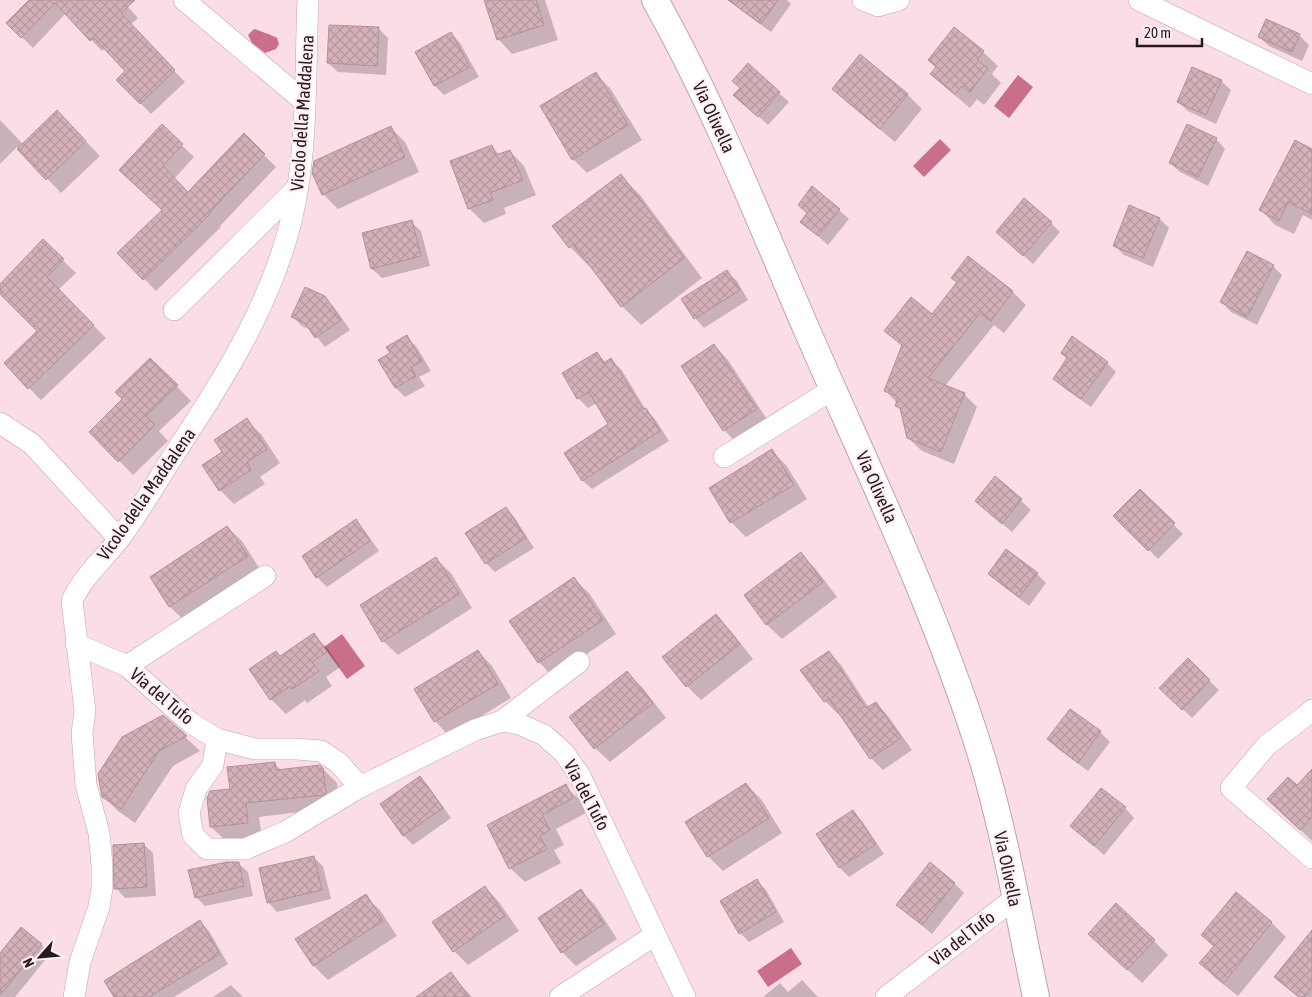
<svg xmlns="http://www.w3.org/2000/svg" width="1312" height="997" viewBox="0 0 1312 997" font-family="'Asap Condensed',sans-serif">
<defs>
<pattern id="building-cross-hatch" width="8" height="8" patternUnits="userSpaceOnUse" patternTransform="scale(1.25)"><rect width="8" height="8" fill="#d4b1b9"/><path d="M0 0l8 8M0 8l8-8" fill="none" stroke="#b6989f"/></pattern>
</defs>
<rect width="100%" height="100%" fill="#fbdee5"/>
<!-- water -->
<path fill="#c96f8a" d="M254 29C258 30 274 36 277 38L279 44 276 49 265 53 252 43 248 35Z
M1018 75 1033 87 1009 118 994 106Z
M940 139 951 150 924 177 913 166Z
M342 634 365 666 347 679 324 647Z
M791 948 802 964 768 987 757 971Z"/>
<!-- shadow -->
<path fill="#0003" d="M30 0H122L138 18 130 25 185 82 151 114 118 80 127 71 105 48 102 51 66 13 33 48 8 23Z
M486 0H545L558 40 512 54 498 39Z
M733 0H787L791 4 771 32 742 11 732 1Z
M379 29 388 38 386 75 338 72 328 63Z
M451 33 460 43 479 77 444 95 435 86 417 52Z
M1299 35 1309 45 1302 61 1269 46 1259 37Z
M983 52 998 66 992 74 1001 83 984 105 977 99 970 108 946 88 931 74Z
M860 56 908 95 922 109 895 142 848 103 833 89Z
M748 65 789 102 768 125 745 104 741 88Z
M596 74 610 88 642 140 587 173 573 159Z
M1221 81 1231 90 1216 124 1188 111 1178 102Z
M0 120 23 144 71 126 100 156 61 193 17 147 0 164Z
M162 126 194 157 174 179 188 193 244 135 276 167 220 226 221 227 156 291 119 253 163 210Z
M391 128 405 142 419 172 338 209 323 194Z
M1216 139 1225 149 1208 186 1180 172 1170 163Z
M491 146 500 155 510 151 524 166 536 195 504 208 506 214 484 223 470 209 451 162Z
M1312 150V220L1303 215 1294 234 1275 225 1261 210Z
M621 176 640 195 702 278 641 325 622 306 590 264 589 266 570 247Z
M839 210 849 219 828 245 802 222Z
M1160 219 1169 228 1153 267 1124 255 1114 245Z
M411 222 421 231 430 266 382 278 372 269Z
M1051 223 1060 232 1033 264 997 232Z
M43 241 76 273 58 290 106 338 41 400 29 388 39 331 0 292V286Z
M968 257 1013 292 1026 305 1004 333 994 325 945 386 964 394 977 407 954 464 922 451 908 438 902 411 896 406 897 403 885 390 903 347 886 330 932 316 958 283Z
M1273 266 1282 275 1257 325 1231 312 1222 302Z
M727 272 737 281 748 300 704 328 695 318Z
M324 297 334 307 350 330 325 347 311 330 302 326 293 317Z
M406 337 416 346 431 371 419 377 425 386 405 397 396 388 380 361 391 354Z
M714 345 728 360 770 424 739 445 724 430 682 366Z
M597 353 606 363 611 360 621 369 646 410 655 419 669 441 592 489 582 480 609 424 597 403 588 408 578 398 564 374Z
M1062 353 1107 363 1116 372 1091 407 1064 388 1054 378 1068 359Z
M150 359 191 401 159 431 168 441 133 475 91 432 124 399Z
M246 420 261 434 280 463 260 477 265 484 234 504 220 490 223 452Z
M772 451 786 465 807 499 746 537 731 522Z
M996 478 1031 510 1012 532 986 510Z
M1140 491 1183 534 1158 559 1115 516Z
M506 508 515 518 534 548 495 572 486 563Z
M355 521 365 531 379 551 327 587 317 577 303 556Z
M227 527 242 541 261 571 185 621 170 607 151 577Z
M801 554 815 568 837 597 782 639 767 625 746 596Z
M436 559 451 573 472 608 398 655 383 641 361 606Z
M990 573 1037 574 1046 583 1029 606 999 583Z
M574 579 589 593 616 634 553 677 539 662Z
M716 616 730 630 753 659 701 700 687 686Z
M314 635 328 649 340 667 326 677 332 686 307 703 305 700 286 714 271 699 251 669 281 657Z
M478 651 492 666 511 698 449 736 435 721Z
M829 652 841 665 869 708 876 703 888 716 912 750 883 770 871 758 840 712 838 714 825 701 802 670Z
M1188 660 1219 690 1192 718 1161 688Z
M627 673 642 687 666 718 610 762 595 748Z
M1070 710 1100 732 1110 742 1088 771 1058 749 1049 739Z
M163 716 200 751 173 766 135 823 118 811 103 796Z
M274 763 282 771 322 768 337 783 340 807 259 817 262 837 226 841 211 827 232 790Z
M1312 771V841L1283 813 1297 787Z
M420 777 429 787 451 818 413 845 404 836 382 804Z
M746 784 761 799 782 833 723 871 708 856 687 822Z
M565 786 580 800 586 813 556 829 564 845 554 850 561 863 525 882 510 868 489 826Z
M1125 808 1134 818 1104 855 1071 826Z
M852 811 862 821 884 854 849 877 840 868 818 834Z
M143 844 153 853 156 896 125 898 116 888Z
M313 857 323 866 331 899 277 912 268 902Z
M238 863 248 872 253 896 205 906 196 897Z
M757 881 766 890 784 922 749 942 740 933Z
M954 883 964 893 932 934 898 905Z
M485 887 499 902 519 931 468 965 454 951Z
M581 891 595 905 617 939 576 966 562 952Z
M1236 894 1272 923 1286 937 1238 996 1215 978 1201 963 1214 947 1202 935Z
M365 896 380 910 397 936 328 980 314 966 297 940Z
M200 922 209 931 228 964 174 997H115Z
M1154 941 1168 955 1142 983 1104 948Z
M41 944 50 954 15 997H0V955Z
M1312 944V997H1298L1275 977Z
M451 974 472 997H419Z
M802 980 818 997H763L780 983 788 992Z
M231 985 243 997H213Z"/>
<!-- building -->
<path fill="url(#building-cross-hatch)" stroke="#b29199" d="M29 0H135L121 13 175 70 140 104 116 80 125 71 94 38 90 41 55 3 21 38 6 23Z
M484 0H536L544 25 497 40Z
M728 0H778L761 24Z
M1266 19 1300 34 1292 52 1258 37Z
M329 25 379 27 377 66 327 63Z
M954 27 984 51 977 60 988 68 970 92 962 86 955 94 930 74 936 67 928 60Z
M451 32 470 67 434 86 415 52Z
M860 54 908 94 880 129 832 89Z
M748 63 780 92 758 117 733 95 740 88 732 81Z
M1192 67 1222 80 1206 115 1177 102Z
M596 72 628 125 572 160 540 106Z
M57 110 86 141 46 180 17 149Z
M162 124 183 144 163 166 188 192 244 133 265 154 209 213 210 214 143 280 117 253 162 210 119 170Z
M1187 124 1217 138 1198 177 1169 163Z
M391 126 405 157 322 195 312 173 314 161Z
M1295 140 1312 149V214L1288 202 1279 221 1259 210Z
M492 145 496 155 510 150 523 180 490 193 493 200 468 209 450 161Z
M621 174 684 258 621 307 573 244 569 248 552 226Z
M812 186 840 209 818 236 800 222 807 213 798 205Z
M1024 198 1052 222 1023 256 996 232Z
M1129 205 1160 218 1143 258 1113 246Z
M412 220 421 256 371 269 362 233Z
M43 239 64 259 47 277 94 325 28 389 4 363 37 331 0 294V284Z
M1247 251 1274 265 1247 317 1220 302Z
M968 256 1013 291 991 321 980 313 928 378 965 393 941 452 907 438 900 408 895 406 898 397 884 391 902 345 884 331 911 297 932 314 957 282 951 278Z
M727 270 740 290 694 319 681 299Z
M305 287 325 296 341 320 315 338 305 323 291 317Z
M407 335 422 361 411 367 416 376 395 388 378 360 390 353 386 347Z
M1072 336 1108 362 1081 399 1053 379 1067 358 1061 353Z
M714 344 757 409 723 431 681 366Z
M597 352 604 363 611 358 643 409 646 408 660 431 582 481 564 453 608 424 589 392 577 399 562 373Z
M150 358 178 385 146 416 155 425 118 462 89 432 122 399 115 392Z
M247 418 267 449 247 462 251 470 219 491 202 465 222 452 214 440Z
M772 449 794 485 730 523 709 488Z
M995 476 1022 499 1002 524 975 501Z
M1140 489 1175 523 1148 551 1113 516Z
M506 507 526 538 485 564 465 533Z
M356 519 370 541 316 578 302 556Z
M227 526 248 556 169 607 150 577Z
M1006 549 1038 573 1019 597 988 574Z
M801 552 823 582 766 625 744 595Z
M436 557 459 594 382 642 360 605Z
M574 577 603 620 538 663 509 621Z
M716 614 740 644 686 687 662 657Z
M314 633 327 652 312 662 319 671 292 689 290 686 270 700 249 669 276 651 280 656Z
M478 650 498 684 434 722 414 689Z
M829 651 866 708 876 702 901 738 870 759 829 699 824 702 800 670Z
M1188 658 1210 680 1182 710 1159 688Z
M627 671 653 703 594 749 569 717Z
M1070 709 1101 731 1078 763 1047 739Z
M163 715 187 736 159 751 121 809 102 797 98 774 122 737Z
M275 762 276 770 320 765 323 768 326 793 323 795 246 803 248 823 210 827 207 798 210 791 230 789 227 767Z
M1312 769V817L1300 830 1267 799 1288 777 1297 785Z
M420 776 443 808 403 836 380 804Z
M746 783 769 818 707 857 685 822Z
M566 784 573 798 542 815 550 830 540 836 547 849 509 869 487 825Z
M1101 788 1126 807 1094 846 1070 826Z
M853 810 876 844 839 868 816 834Z
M144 843 147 887 114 889 113 845Z
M314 856 322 890 267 903 259 868Z
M227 862H239L244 886 195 898 188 870Z
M930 862 955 883 922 925 896 905Z
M757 879 776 912 739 934 720 901Z
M485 886 505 916 453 952 432 922Z
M581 889 604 924 561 953 538 918Z
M1236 892 1272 922 1224 983 1199 963 1214 946 1201 935Z
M366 894 383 921 313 966 295 939Z
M1116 903 1155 940 1127 970 1088 934Z
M200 920 220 954 149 997H114L104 981Z
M21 927 42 944 0 995V953Z
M1312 930V987L1304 997H1299L1274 977Z
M451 972 469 997H416Z"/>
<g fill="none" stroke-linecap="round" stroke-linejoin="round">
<!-- minor casing -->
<g stroke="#c3a0a9" stroke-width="22">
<path id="minor" d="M184 0 305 102
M863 0 878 6 899 0
M1139 0 1312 84
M174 310 298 187
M0 423 32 444 119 539
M724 457 833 389
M76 644 127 666 191 723 217 739 255 749H297L321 751 339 763 360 787
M127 666 265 576
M1312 710 1308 714 1267 745 1231 788 1312 858
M502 721 579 662
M217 739 213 765 196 789 189 813 193 835 207 849H245L285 832 360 787 475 730 502 721 519 724 544 735 564 753 579 774 685 997
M74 997 80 962 99 907 102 888V865L99 833 86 785 82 733 85 711 72 601C83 576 104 559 120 538 140 511 157 481 175 453 226 376 277 295 295 203 308 137 305 67 308 0
M560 997 655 935
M886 997 1015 898"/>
</g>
<!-- major casing -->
<g stroke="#c3a0a9" stroke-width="28">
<path id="major" d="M655 0C714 105 758 217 806 328 866 466 932 601 978 745 1004 827 1018 913 1036 997"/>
</g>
<!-- minor -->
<use href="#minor" stroke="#fff" stroke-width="21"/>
<!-- major -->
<use href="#major" stroke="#fff" stroke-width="26"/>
</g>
<g text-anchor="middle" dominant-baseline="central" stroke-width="4.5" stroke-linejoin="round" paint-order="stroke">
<!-- street labels -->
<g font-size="18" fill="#261a1d" stroke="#feeff3">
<text transform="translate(302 113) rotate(-86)">Vicolo della Maddalena</text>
<text transform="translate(714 117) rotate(65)">Via Olivella</text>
<text transform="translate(877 487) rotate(66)">Via Olivella</text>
<text transform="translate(146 494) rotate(-55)">Vicolo della Maddalena</text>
<text transform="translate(162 696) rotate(40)">Via del Tufo</text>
<text transform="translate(587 795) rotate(62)">Via del Tufo</text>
<text transform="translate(1008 869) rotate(78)">Via Olivella</text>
<text transform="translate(962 938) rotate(-38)">Via del Tufo</text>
</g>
</g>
<!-- north arrow -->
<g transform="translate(40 957) rotate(243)" stroke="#feeff3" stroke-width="4" paint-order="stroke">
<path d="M0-4L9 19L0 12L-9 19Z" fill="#261a1d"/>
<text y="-8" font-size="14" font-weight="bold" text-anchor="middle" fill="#261a1d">N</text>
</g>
<!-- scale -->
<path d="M1137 38v8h65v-8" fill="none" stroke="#261a1d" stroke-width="2.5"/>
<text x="1144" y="38" font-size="15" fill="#261a1d" stroke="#feeff3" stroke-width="4" paint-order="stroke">20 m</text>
</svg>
